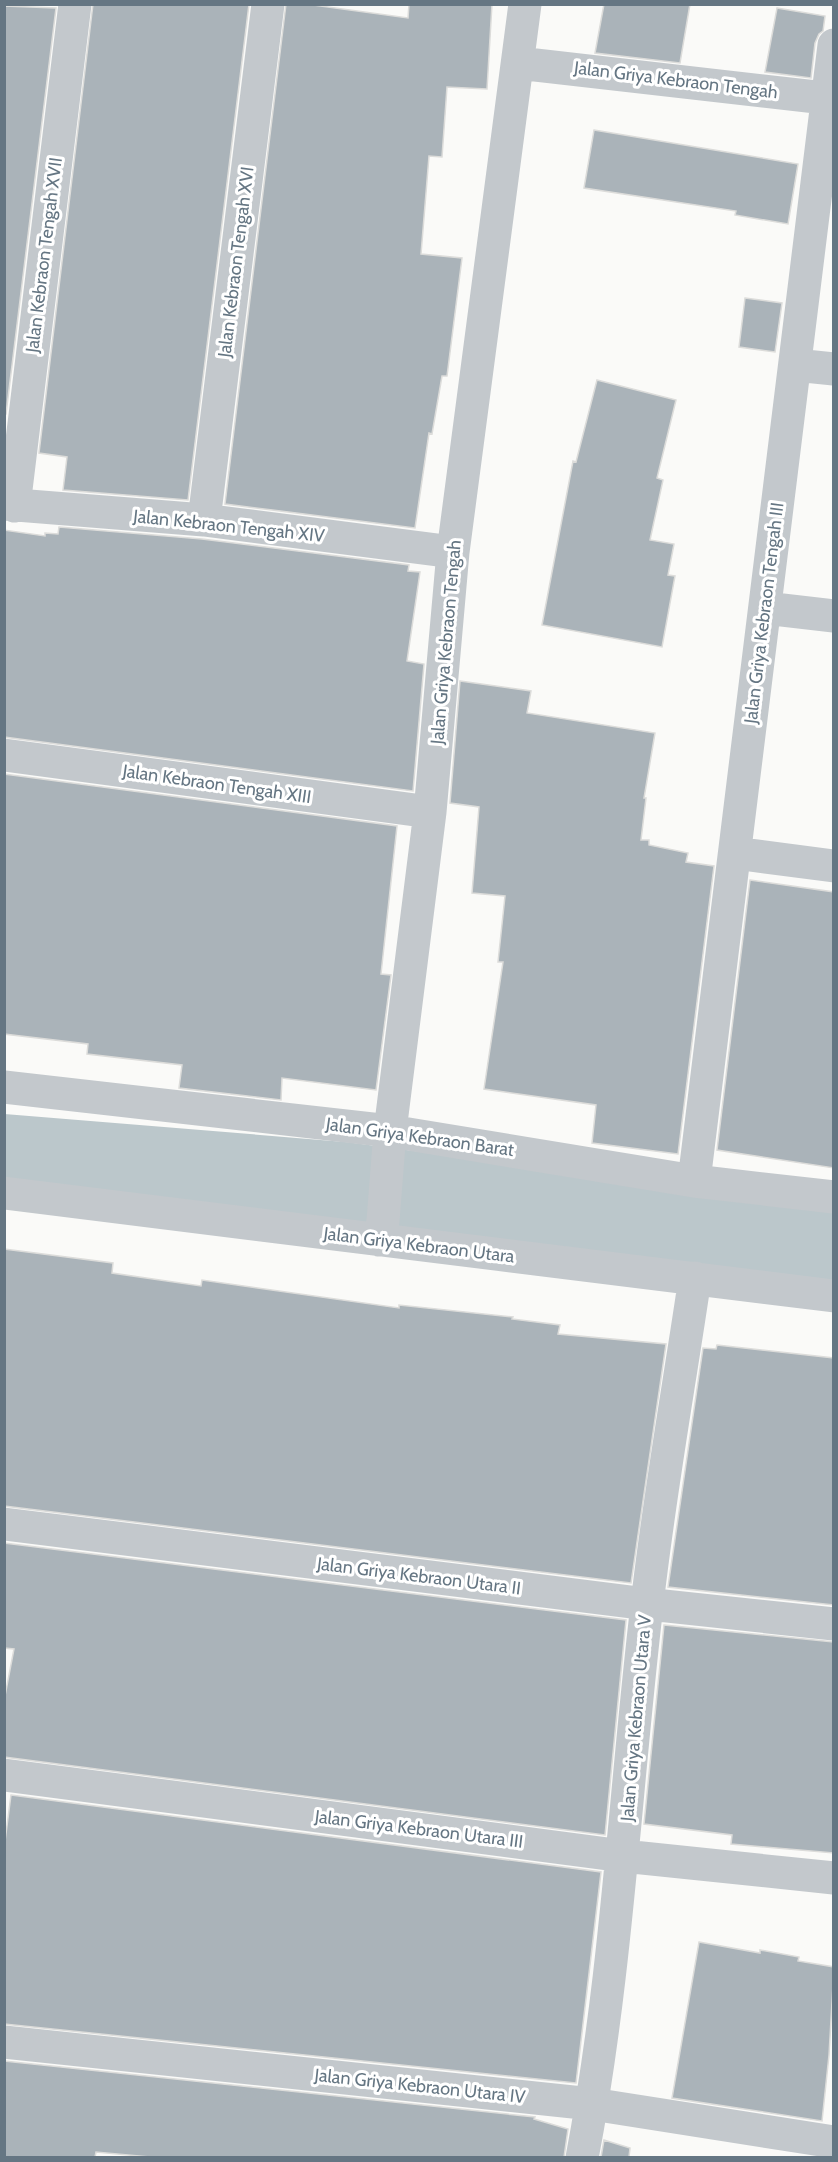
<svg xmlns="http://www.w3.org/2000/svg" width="838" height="2162" viewBox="0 0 838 2162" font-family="Cabin,sans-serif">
<rect width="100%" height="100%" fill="#fafaf8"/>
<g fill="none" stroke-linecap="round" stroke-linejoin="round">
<!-- river -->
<path stroke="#bbc7cb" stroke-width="88" d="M4 1158 344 1186 834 1251"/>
</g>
<!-- building -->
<path fill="#aab3b9" stroke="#dcdcda" stroke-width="1.5" d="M93 4H249L188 500 63 490 67 457 39 453Z
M286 4H306L408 18 409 4H492L487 89 447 87 442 157 429 156 421 254 462 258 447 376H442L432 434 429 433 415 528 225 504Z
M604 4H690L680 63 595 53Z
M4 6 56 8 6 414H4Z
M777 8 825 16 823 31 819 34 815 43 811 78 765 72Z
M594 130 798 164 788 224 735 215 736 211 584 188Z
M745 298 782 303 775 352 739 347Z
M597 380 676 400 657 478 663 480 650 540 674 544 668 575 675 576 662 647 542 625 573 461 576 462Z
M59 527 202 539 409 565 408 571 420 572 407 661 424 664 413 791 4 737V530L45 536V533L58 534Z
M460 681 531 691 527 713 655 733 644 798H646L641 840H649V845L688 853 686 862 714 866 678 1154 592 1143 596 1105 484 1089 503 962H498L505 896 472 893 479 807 450 803Z
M4 774 397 826 381 974 391 975 376 1090 282 1078 281 1100 179 1088 182 1065 87 1054 88 1044 4 1034Z
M750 880 834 892V1168L717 1150Z
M4 1249 113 1263 112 1273 201 1286 202 1280 399 1308V1305L513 1317 512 1319 560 1325 558 1334 666 1344 631 1583 4 1506Z
M717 1345 834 1358V1605L668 1587 703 1348 716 1349Z
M4 1543 626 1620 605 1835 4 1757V1701L14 1649 4 1648Z
M664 1625 834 1642V1853L731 1844 732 1835 644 1824Z
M11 1795 601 1872 576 2083 4 2024V1849Z
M699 1942 760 1953V1950L799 1957 798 1961 834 1967 829 2055 822 2121 672 2098Z
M4 2061 535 2117 534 2119 568 2129 564 2157H150L96 2152 95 2157H4Z
M604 2140 630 2148 629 2157H601Z"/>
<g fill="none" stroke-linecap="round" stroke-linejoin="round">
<!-- minor -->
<path stroke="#c3c8cc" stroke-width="33" d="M518 63 834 99
M795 365 834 369
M4 504 204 520 453 552
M14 506 75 4
M204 520 268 4
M765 608 834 616
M4 755 430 812
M735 853 834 866
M4 1087 390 1131 694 1181 834 1197
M694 1181 834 45
M4 1193 834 1296
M379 1240 383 1221 390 1131 430 812 453 552 525 4
M4 1524 647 1604 834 1624
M4 1775 623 1856 834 1878
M4 2042 592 2104 834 2142
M582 2158C617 1975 625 1789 647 1605 659 1496 679 1387 695 1278"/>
</g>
<g text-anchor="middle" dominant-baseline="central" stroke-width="6" stroke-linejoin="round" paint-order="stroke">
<!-- street labels -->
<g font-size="18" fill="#657683" stroke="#fff">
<text transform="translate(676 80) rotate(7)">Jalan Griya Kebraon Tengah</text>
<text transform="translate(44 255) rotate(-83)">Jalan Kebraon Tengah XVII</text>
<text transform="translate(236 262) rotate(-83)">Jalan Kebraon Tengah XVI</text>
<text transform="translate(229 526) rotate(6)">Jalan Kebraon Tengah XIV</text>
<text transform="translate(764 613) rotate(-83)">Jalan Griya Kebraon Tengah III</text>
<text transform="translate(446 642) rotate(-85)">Jalan Griya Kebraon Tengah</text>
<text transform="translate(217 784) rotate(8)">Jalan Kebraon Tengah XIII</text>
<text transform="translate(420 1137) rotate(8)">Jalan Griya Kebraon Barat</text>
<text transform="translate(419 1245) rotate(7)">Jalan Griya Kebraon Utara</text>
<text transform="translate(419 1576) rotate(7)">Jalan Griya Kebraon Utara II</text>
<text transform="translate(636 1718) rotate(-85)">Jalan Griya Kebraon Utara V</text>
<text transform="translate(419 1829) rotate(7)">Jalan Griya Kebraon Utara III</text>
<text transform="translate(420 2086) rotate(6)">Jalan Griya Kebraon Utara IV</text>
</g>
</g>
<!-- border -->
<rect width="838" height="2162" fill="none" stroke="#657683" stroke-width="12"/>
</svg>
